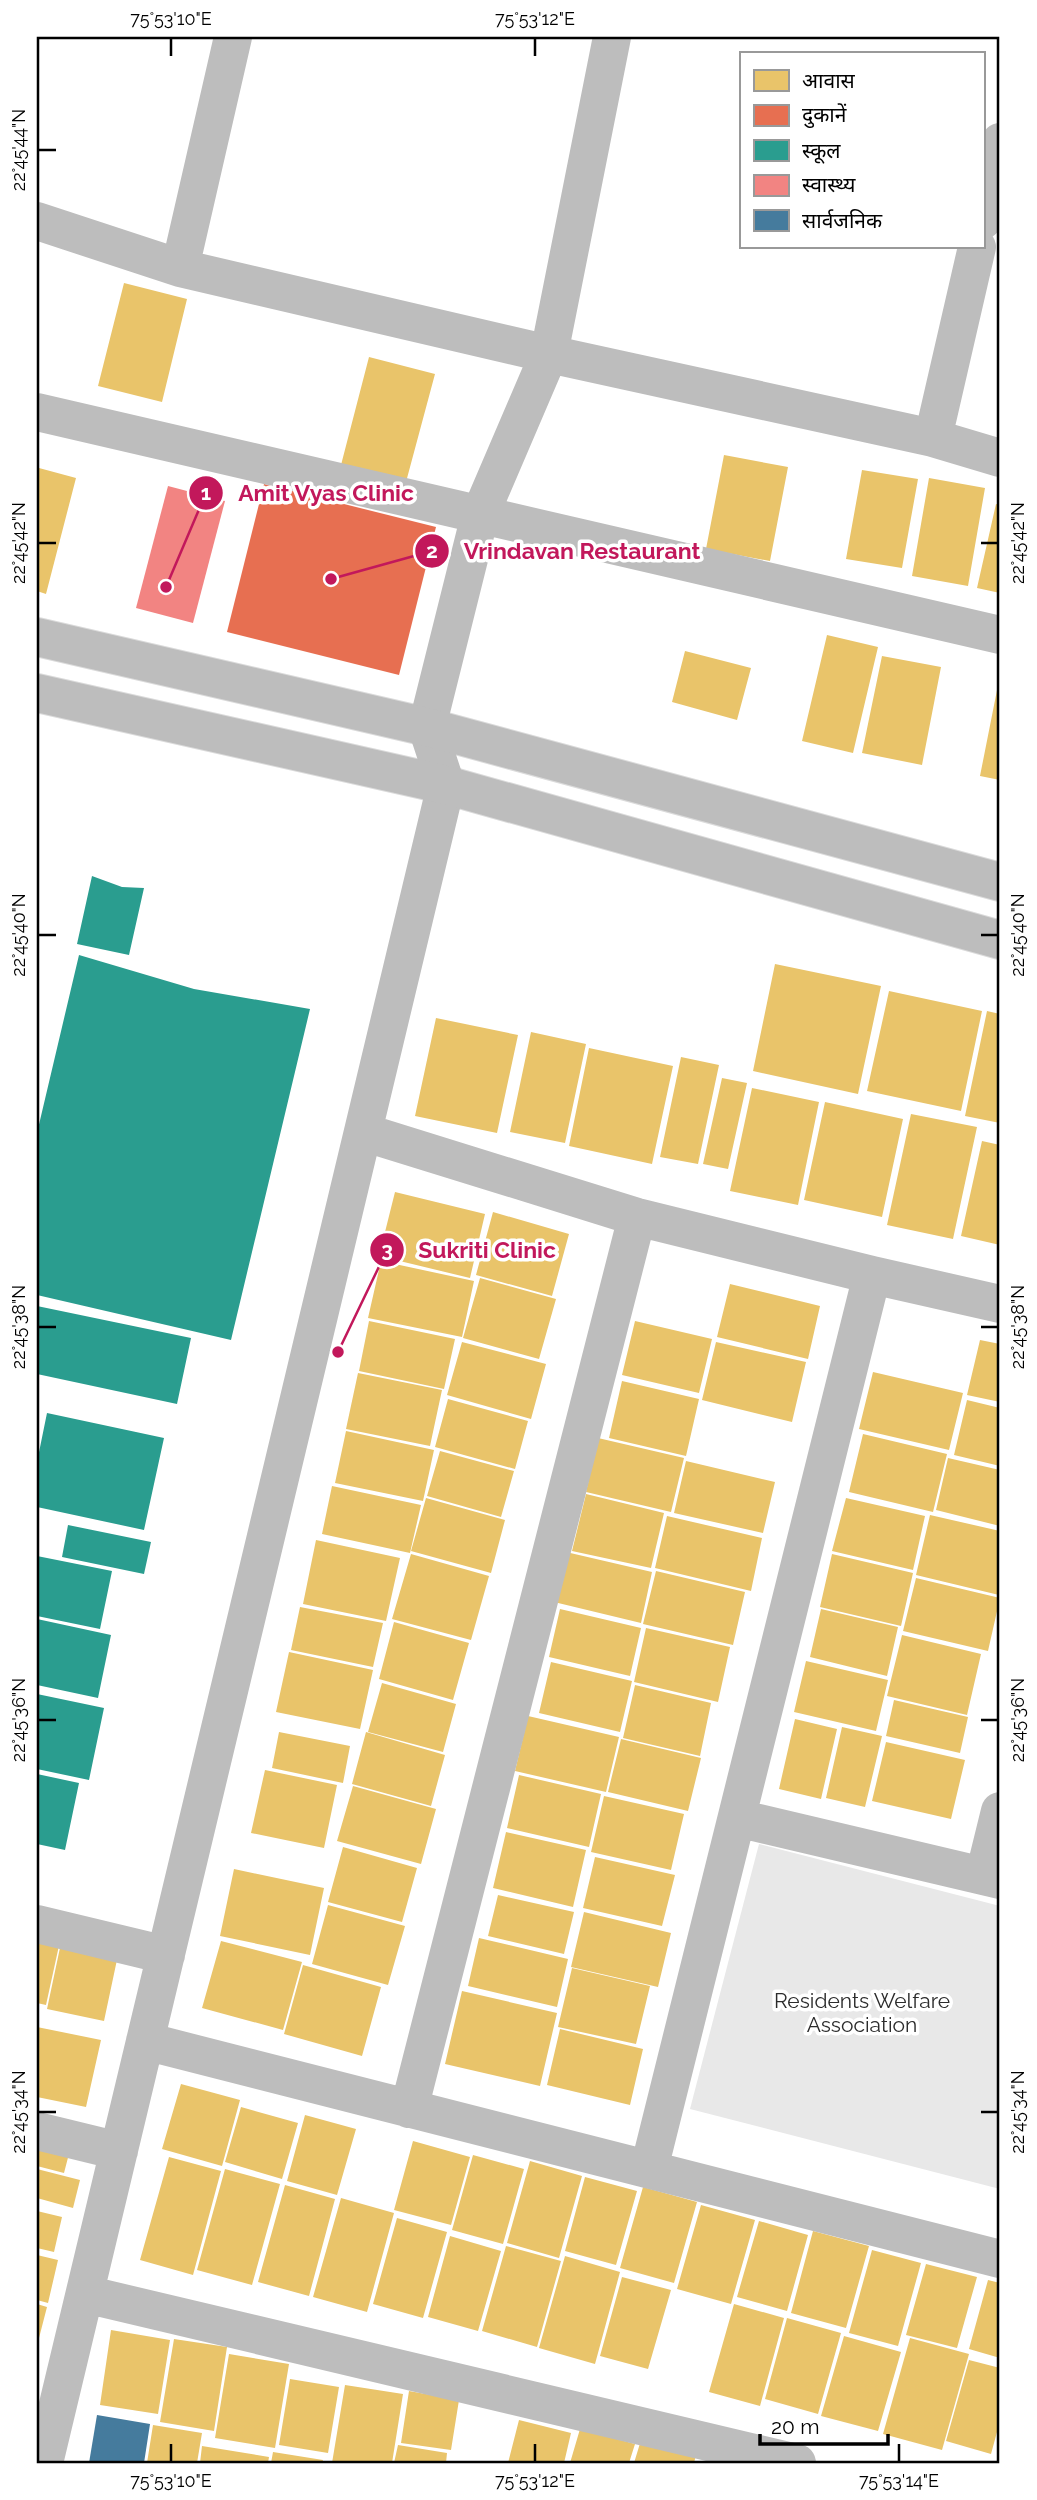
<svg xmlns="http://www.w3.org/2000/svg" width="1037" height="2500" viewBox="0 0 1037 2500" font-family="Raleway,'Noto Sans Devanagari',sans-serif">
<rect width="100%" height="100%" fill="#fff"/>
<!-- green -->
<path fill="#e8e8e8" d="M759 1844 1000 1906V2189L690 2109Z"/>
<!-- homes -->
<path fill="#e9c46a" d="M124 283 187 299 162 402 98 386Z
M369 357 435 374 406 482 341 465Z
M724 455 788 467 770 561 706 549Z
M39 468 76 478 46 594 37 591V475Z
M862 470 918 479 902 568 846 559Z
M929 478 985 488 968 586 912 576Z
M996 504 1000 505V593L977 588Z
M827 635 878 647 853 753 802 741Z
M685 651 751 668 737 720 672 702Z
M882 656 941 667 922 765 862 753Z
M999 680H1000V780L980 776Z
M775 964 881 986 858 1094 753 1071Z
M889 991 982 1011 961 1111 867 1091Z
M987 1011 1000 1014V1123L965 1116Z
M436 1018 518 1035 497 1133 415 1116Z
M531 1032 586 1044 565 1143 510 1132Z
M589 1048 673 1066 652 1164 569 1146Z
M681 1057 719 1065 698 1164 660 1157Z
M722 1078 747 1083 728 1169 703 1164Z
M752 1088 819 1102 798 1205 730 1191Z
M825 1102 903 1119 882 1217 804 1200Z
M911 1114 977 1127 953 1239 887 1225Z
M982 1141 1000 1145V1245L961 1236Z
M395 1192 485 1214 470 1278 379 1256Z
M493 1212 569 1234 552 1296 476 1275Z
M381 1261 474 1281 462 1337 368 1318Z
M480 1278 556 1299 539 1359 463 1338Z
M730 1284 820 1306 808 1359 717 1337Z
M369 1321 455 1339 444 1389 359 1371Z
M635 1321 712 1339 699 1393 622 1375Z
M980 1340 1000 1344V1402L967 1395Z
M462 1342 546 1364 531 1419 447 1395Z
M716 1342 806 1362 792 1422 702 1400Z
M873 1372 963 1393 949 1450 859 1429Z
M358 1373 442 1390 430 1446 346 1429Z
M622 1381 699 1399 686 1456 609 1438Z
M448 1399 528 1421 515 1469 435 1447Z
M967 1400 1000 1408V1466L954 1455Z
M346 1431 434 1450 423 1501 335 1483Z
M863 1434 947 1454 933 1512 849 1492Z
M598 1438 684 1458 671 1512 586 1492Z
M440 1451 514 1471 501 1517 427 1496Z
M948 1458 1000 1470V1526L936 1510Z
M686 1461 775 1482 763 1533 674 1513Z
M332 1486 421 1505 410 1553 322 1534Z
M586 1494 664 1513 651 1568 572 1551Z
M426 1498 505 1520 491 1573 411 1551Z
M846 1498 925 1516 913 1570 832 1551Z
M930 1515 1000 1531 999 1595 916 1575Z
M667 1516 762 1538 751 1591 655 1568Z
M316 1540 400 1558 386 1621 303 1604Z
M566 1552 652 1572 641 1623 554 1602Z
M411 1554 489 1576 471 1640 392 1619Z
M832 1554 913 1573 901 1626 820 1607Z
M656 1571 745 1592 733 1645 643 1624Z
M916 1578 1000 1598 988 1651 903 1631Z
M300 1607 383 1623 373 1667 291 1650Z
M560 1609 641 1628 630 1676 549 1657Z
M821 1609 898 1627 887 1676 810 1657Z
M394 1622 469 1643 453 1700 379 1679Z
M646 1628 730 1647 718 1702 634 1682Z
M902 1635 981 1654 967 1715 887 1696Z
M289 1652 373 1670 360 1729 276 1712Z
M806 1661 888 1680 876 1731 794 1712Z
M551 1662 632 1681 620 1732 539 1713Z
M382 1683 456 1704 443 1752 368 1732Z
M635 1685 711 1703 700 1756 623 1738Z
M894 1700 968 1717 960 1753 886 1736Z
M528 1716 619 1737 606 1792 515 1771Z
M795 1719 837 1729 821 1799 779 1789Z
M842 1727 882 1736 865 1807 826 1798Z
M279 1732 350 1746 343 1783 272 1768Z
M366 1732 445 1755 431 1806 352 1784Z
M621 1739 701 1758 688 1811 608 1792Z
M886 1742 965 1760 951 1819 872 1801Z
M265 1770 337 1785 324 1848 251 1833Z
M519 1775 601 1794 589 1847 507 1828Z
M353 1786 436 1809 421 1864 337 1841Z
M604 1796 684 1814 671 1870 591 1852Z
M506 1832 586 1850 573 1907 493 1888Z
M343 1847 417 1868 402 1922 328 1902Z
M595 1857 675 1875 662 1926 583 1908Z
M234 1869 324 1888 310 1955 220 1936Z
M498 1895 574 1912 564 1954 488 1936Z
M328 1905 405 1926 388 1985 312 1964Z
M584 1912 671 1933 658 1987 571 1967Z
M37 1936 60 1941 46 2005 37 2003Z
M479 1938 568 1959 557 2007 468 1986Z
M221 1941 302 1962 283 2030 202 2008Z
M61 1943 118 1955 104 2021 47 2009Z
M303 1965 381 1987 362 2056 284 2034Z
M572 1968 650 1986 636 2044 558 2027Z
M462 1991 557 2013 540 2086 445 2064Z
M37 2027 101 2040 86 2107 37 2097Z
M560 2029 643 2049 630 2105 547 2085Z
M181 2084 240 2100 222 2166 162 2149Z
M241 2107 298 2123 282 2179 225 2162Z
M305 2115 356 2129 337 2195 287 2181Z
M37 2138 71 2146 64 2173 37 2166Z
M413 2141 470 2157 451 2225 394 2210Z
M473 2155 524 2169 503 2244 452 2230Z
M169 2157 221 2171 193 2275 140 2260Z
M530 2161 582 2176 559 2258 507 2243Z
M37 2169 80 2180 73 2208 37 2198Z
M225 2169 280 2184 252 2285 197 2270Z
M585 2177 637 2191 616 2265 565 2251Z
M285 2185 335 2199 309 2296 258 2282Z
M643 2187 697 2202 674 2283 620 2268Z
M341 2198 394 2213 367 2312 313 2297Z
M701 2205 755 2220 731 2304 677 2289Z
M37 2211 62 2217 54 2252 37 2248Z
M397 2218 447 2232 423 2318 373 2304Z
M759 2221 808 2235 787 2311 737 2297Z
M813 2231 869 2246 846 2328 791 2313Z
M450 2236 501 2251 478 2331 428 2317Z
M506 2246 561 2261 537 2347 482 2331Z
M872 2250 921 2263 898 2346 849 2333Z
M37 2255 58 2260 48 2303 37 2300Z
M565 2256 620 2272 595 2364 539 2348Z
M926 2264 977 2277 957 2348 906 2335Z
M622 2277 671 2290 648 2369 600 2356Z
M988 2280 1000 2283V2358L969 2349Z
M37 2304 47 2307 39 2338H37Z
M734 2304 784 2318 760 2406 709 2392Z
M787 2318 841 2333 818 2414 765 2399Z
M111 2330 170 2340 158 2414 100 2405Z
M844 2336 901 2352 878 2431 821 2416Z
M910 2338 969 2354 942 2450 883 2434Z
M174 2339 227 2347 214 2431 160 2422Z
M229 2354 289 2364 275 2448 215 2438Z
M969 2360 1000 2368V2421L991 2454 946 2441Z
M290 2379 339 2387 328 2453 279 2445Z
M345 2385 403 2394 392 2463H332Z
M409 2391 459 2400 451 2450 401 2443Z
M519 2420 571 2433 564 2463H508Z
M153 2425 202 2433 197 2463H147Z
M580 2429 635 2444 629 2463H570Z
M641 2440 696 2455 694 2463H634Z
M398 2445 447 2453 446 2463H394Z
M202 2446 269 2457 268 2463H200Z
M273 2452 323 2460 322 2463H271Z"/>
<!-- shops -->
<path fill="#e76f51" d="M264 484 436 527 399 675 227 632Z"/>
<!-- schools -->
<path fill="#2a9d8f" d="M92 876 122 887 144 888 129 955 77 944Z
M79 955 194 989 310 1009 231 1340 37 1295V1133Z
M37 1306 191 1338 177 1404 37 1374Z
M47 1413 164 1438 144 1530 37 1507V1462Z
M68 1525 151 1542 144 1574 62 1557Z
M37 1556 112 1571 100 1629 37 1616Z
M37 1619 111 1635 98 1698 37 1685Z
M37 1694 104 1708 89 1780 37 1769Z
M37 1774 79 1783 65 1850 37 1844Z"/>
<!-- health -->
<path fill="#f28482" d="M168 486 225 501 193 623 136 608Z"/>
<!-- public -->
<path fill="#457b9d" d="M97 2415 150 2424 144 2463H89Z"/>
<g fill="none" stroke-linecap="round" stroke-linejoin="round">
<!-- major casing -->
<g stroke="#dbdbdb" stroke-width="40">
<path id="major" d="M37 637 427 727 1000 882
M37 693 446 785 1000 940"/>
</g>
<!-- minor -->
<path stroke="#bdbdbd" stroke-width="38" d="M983 220 1000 142
M37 221 180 268 549 354 933 438 1000 458
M180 268 233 37
M37 412 1000 635
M933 438 977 247
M363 1132 637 1217 872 1275 1000 1304
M737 1818 1000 1880
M984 1876 1000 1811
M37 1924 166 1955
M145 2041 1000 2259
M409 2109 637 1217
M37 2131 119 2151
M649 2169 872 1275
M85 2294 797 2463
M44 2463 446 785 427 727 480 515 549 354 612 37"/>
<!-- major -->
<use href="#major" stroke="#bdbdbd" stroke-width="38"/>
</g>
<!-- ticks -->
<path fill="none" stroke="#000" stroke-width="2.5" d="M171 38V56M535 38V56M38 150H56M38 543H56M981 543H998M38 935H56M981 935H998M38 1327H56M981 1327H998M38 1720H56M981 1720H998M38 2112H56M981 2112H998M171 2444V2462M535 2444V2462M899 2444V2462"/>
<g text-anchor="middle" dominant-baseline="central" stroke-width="7" stroke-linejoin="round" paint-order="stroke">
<!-- park labels -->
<g font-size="21" fill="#2c2c2c" stroke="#fff">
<text x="862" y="2000">Residents Welfare<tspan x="862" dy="24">Association</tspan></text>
</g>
</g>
<!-- callouts -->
<path fill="none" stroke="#c2185b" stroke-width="2.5" d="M166 587L206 493M331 579L432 551M338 1352L387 1250"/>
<g fill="#c2185b" stroke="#fff" stroke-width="2.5">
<circle cx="166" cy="587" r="7"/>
<circle cx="331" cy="579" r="7"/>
<circle cx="338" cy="1352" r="7"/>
<circle cx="206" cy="493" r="18"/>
<circle cx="432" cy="551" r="18"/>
<circle cx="387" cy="1250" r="18"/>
</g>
<g font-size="21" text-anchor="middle" font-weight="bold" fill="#fff">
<text x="206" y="500">1</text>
<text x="432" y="558">2</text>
<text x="387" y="1257">3</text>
</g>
<g font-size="23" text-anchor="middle" font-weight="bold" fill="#c2185b" stroke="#fff" stroke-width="7" stroke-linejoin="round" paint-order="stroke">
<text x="326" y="501">Amit Vyas Clinic</text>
<text x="582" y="559">Vrindavan Restaurant</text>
<text x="487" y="1258">Sukriti Clinic</text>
</g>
<!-- border -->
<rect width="1037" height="2500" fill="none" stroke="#ffffff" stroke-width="77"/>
<!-- legend -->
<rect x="740" y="52" width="245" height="196" fill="#ffffff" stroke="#999999" stroke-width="2"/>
<rect x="754" y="70" width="35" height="21" fill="#e9c46a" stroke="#999999" stroke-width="2"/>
<text x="802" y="88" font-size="21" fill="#000000">आवास</text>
<rect x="754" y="105" width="35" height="21" fill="#e76f51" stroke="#999999" stroke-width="2"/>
<text x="802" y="122" font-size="21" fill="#000000">दुकानें</text>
<rect x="754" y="140" width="35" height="21" fill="#2a9d8f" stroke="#999999" stroke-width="2"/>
<text x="802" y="158" font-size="21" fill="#000000">स्कूल</text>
<rect x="754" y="175" width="35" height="21" fill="#f28482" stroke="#999999" stroke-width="2"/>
<text x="802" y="192" font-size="21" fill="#000000">स्वास्थ्य</text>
<rect x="754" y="210" width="35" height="21" fill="#457b9d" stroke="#999999" stroke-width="2"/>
<text x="802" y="228" font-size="21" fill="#000000">सार्वजनिक</text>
<!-- scale -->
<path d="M760 2434v10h128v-10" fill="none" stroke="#000000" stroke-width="3.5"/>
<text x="771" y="2434" font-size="21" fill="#000000" stroke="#ffffff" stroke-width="5" paint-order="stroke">20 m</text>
<rect x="38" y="38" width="960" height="2424" fill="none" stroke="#000" stroke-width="2.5"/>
<g font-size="18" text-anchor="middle" fill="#000">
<text x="171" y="25">75°53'10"E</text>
<text x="535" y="25">75°53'12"E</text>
<text transform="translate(19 150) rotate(-90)" y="6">22°45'44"N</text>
<text transform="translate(19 543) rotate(-90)" y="6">22°45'42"N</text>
<text transform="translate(1018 543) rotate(-90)" y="6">22°45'42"N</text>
<text transform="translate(19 935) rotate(-90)" y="6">22°45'40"N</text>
<text transform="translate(1018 935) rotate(-90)" y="6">22°45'40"N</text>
<text transform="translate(19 1327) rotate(-90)" y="6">22°45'38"N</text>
<text transform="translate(1018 1327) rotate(-90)" y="6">22°45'38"N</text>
<text transform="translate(19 1720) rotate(-90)" y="6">22°45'36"N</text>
<text transform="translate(1018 1720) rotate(-90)" y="6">22°45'36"N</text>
<text transform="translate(19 2112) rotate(-90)" y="6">22°45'34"N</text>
<text transform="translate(1018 2112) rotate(-90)" y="6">22°45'34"N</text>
<text x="171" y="2487">75°53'10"E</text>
<text x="535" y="2487">75°53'12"E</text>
<text x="899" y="2487">75°53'14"E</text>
</g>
</svg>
